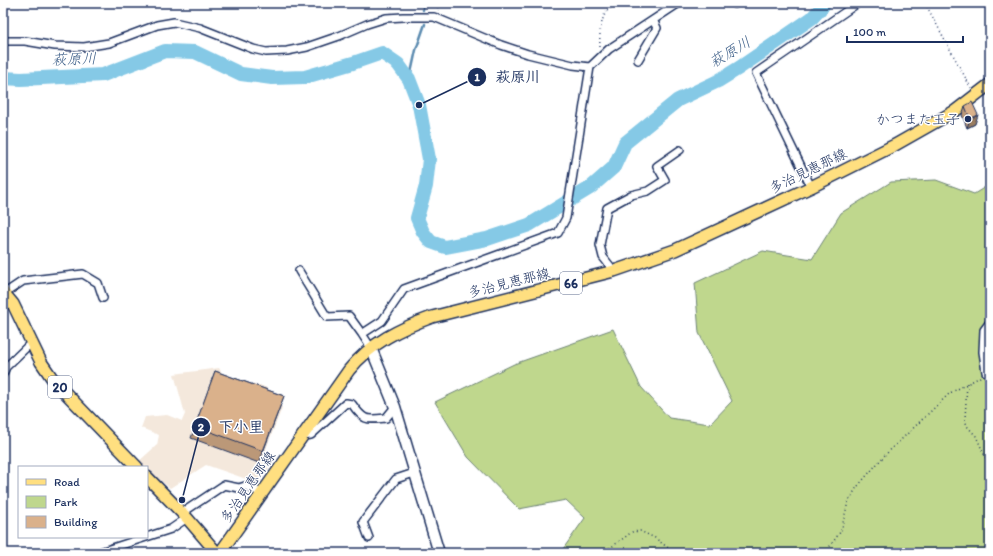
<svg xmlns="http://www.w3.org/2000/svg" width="993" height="556" viewBox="0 0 993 556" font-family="Itim,'Klee One',sans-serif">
<rect width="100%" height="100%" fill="#fff"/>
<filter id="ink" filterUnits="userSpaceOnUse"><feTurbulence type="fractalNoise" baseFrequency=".025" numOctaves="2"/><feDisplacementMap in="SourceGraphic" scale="8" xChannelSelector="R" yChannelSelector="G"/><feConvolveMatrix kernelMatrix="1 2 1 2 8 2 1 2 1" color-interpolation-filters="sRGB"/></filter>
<g filter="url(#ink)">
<!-- built -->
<path fill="#f4e8dc" d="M219 368 230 386 238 388 260 385 267 388 266 398 280 403 282 408 266 449 271 465 258 483 206 465 170 488 147 470V467H143L137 463 157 445 159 435 141 428 145 417 167 415 182 421 185 414 174 374Z"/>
<!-- green -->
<path fill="#bfd78d" stroke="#6d8376" d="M936 180 974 194 990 184V553H564L563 549 585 518 566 500 519 509 468 457 435 402 514 364 613 329 641 387 669 418 710 424 732 401 699 333 695 283 763 251 812 259 841 213 891 182Z"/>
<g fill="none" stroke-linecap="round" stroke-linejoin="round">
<!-- stream -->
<path stroke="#5b8bb0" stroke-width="2.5" d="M423 3V10
M407 75 411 73 416 50 425 24"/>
<!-- river -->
<path stroke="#85c9e6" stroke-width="14" d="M3 78 21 79 103 75 165 51 195 52 241 74 272 78 305 77 353 63 382 53 398 64 409 79 419 105 429 159 426 186 417 218 423 232 431 242 445 247 487 239 529 225 590 188 614 167 625 143 678 100 718 81 739 68 812 18 822 7 824 3"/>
<!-- street casing -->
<g stroke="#1b2f5e" stroke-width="10">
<path id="street" d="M734 3 735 4
M3 41H25L55 46 84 47 109 43 157 25 174 22 200 28 253 49 266 52 287 51 307 47 339 36 367 24 386 18 403 17H434L501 45 528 54 573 65 590 67
M638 60 657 28 653 20
M811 187 756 73 858 3
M299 271 327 317 349 316 362 334
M614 271 603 257 600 245 607 208 631 195 648 191 665 180 657 166 680 150
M5 293 23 281 83 274 98 283 103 298
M990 322 984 330 983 352 986 372 990 375
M371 348 362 334 382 321 404 289 558 233 566 218 590 67 609 49 679 3
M3 374 6 367 32 342
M303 436 311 435 346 403 352 404C364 421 366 420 386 418L395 407
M182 513 224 485 239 488 245 486 262 493
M369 538 363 522 396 479 414 473
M97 553 171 529 187 518"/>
</g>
<!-- secondary casing -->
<g stroke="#1b2f5e" stroke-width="13">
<path id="secondary" d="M371 348 395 407 439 553"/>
</g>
<!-- primary casing -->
<g stroke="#1b2f5e" stroke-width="14">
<path id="primary" d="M3 292 13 304 41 362 54 381 137 467
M147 477 187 518 217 553
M220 553 349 370C372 342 399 329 432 317L614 271 675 250 811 187 895 145 955 111 990 84"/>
</g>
<!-- path -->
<path stroke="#1b2f5e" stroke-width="1.5" stroke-dasharray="1 3" stroke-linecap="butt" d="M437 3 438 11
M925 3 971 88
M607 11 617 3
M600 47C599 31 601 16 612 3
M967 383 965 419 967 426 976 436 987 461 990 463
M512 549 514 553
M598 553 610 548 632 532 640 531 655 538 675 553
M825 553 841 531 848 502 857 487 884 456 950 393 982 376"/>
<!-- street -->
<use href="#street" stroke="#fff" stroke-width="7"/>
<!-- secondary -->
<use href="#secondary" stroke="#fff" stroke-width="10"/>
<!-- primary -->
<use href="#primary" stroke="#ffdf80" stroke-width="11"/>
</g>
<!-- wall -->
<path fill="#bb9878" stroke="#1b2f5e" d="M965 106 975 124 967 128 962 115Z
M215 371 284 396 259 463 191 438Z"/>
<!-- shaded-wall -->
<path fill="#997c61" stroke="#1b2f5e" d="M978 115 975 124 967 128 970 119Z"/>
<!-- building -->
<path fill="#dab18b" stroke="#1b2f5e" d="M972 102 978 115 970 119 965 106Z
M215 371 284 396 263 451 195 426Z"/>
</g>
<!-- markers -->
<circle fill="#1b2f5e" stroke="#fff" stroke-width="1.5" cx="968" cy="119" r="4"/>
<g text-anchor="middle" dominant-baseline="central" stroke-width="3" stroke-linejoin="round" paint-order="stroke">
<!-- shield labels -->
<g fill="#fff" stroke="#5f6d8e" stroke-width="1">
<rect x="560" y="272" width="22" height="22" rx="3"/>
<rect x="48" y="376" width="24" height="22" rx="3"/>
</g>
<g font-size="13" font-weight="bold" fill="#1b2f5e">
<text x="571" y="283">66</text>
<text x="60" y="387">20</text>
</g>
<!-- poi labels -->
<g font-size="14" fill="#1b2f5e" stroke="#fff" text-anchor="end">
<text x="960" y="119">かつまた玉子</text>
</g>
<!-- street labels -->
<g font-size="14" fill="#1b2f5e" stroke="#fff">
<text transform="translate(808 171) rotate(-26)">多治見恵那線</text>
<text transform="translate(509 283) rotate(-14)">多治見恵那線</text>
<text transform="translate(248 487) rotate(-55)">多治見恵那線</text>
</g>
<!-- water labels -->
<g font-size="15" font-style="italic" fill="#3b5d87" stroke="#fff">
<text transform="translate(730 52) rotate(-31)">萩原川</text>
<text transform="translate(74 59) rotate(-2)">萩原川</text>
</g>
</g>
<!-- callouts -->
<path fill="none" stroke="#1b2f5e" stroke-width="1.5" d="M419 105L477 77M182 500L201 427"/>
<g fill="#1b2f5e" stroke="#fff" stroke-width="1.5">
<circle cx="419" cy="105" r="4"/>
<circle cx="182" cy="500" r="4"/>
<circle cx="477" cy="77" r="10"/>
<circle cx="201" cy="427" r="10"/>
</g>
<g font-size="12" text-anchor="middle" font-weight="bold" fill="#fff">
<text x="477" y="81">1</text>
<text x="201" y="431">2</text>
</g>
<g font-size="15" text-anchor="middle" font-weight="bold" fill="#1b2f5e" stroke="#fff" stroke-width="3" stroke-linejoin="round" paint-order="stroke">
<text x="518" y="82">萩原川</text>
<text x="241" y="432">下小里</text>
</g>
<!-- margin -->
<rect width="993" height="556" fill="none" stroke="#fff" stroke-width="16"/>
<rect x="8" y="8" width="977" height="540" fill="none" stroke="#1b2f5e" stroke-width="1.5" filter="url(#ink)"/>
<!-- legend -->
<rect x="18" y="466" width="130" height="72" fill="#ffffff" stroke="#a4acbf"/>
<rect x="26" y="479" width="20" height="6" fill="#ffdf80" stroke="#a4acbf"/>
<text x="54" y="486" font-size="12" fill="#1b2f5e">Road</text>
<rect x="26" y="496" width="20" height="12" fill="#bfd78d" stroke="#a4acbf"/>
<text x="54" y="506" font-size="12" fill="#1b2f5e">Park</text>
<rect x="26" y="516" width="20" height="12" fill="#dab18b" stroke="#a4acbf"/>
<text x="54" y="526" font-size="12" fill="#1b2f5e">Building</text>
<!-- scale -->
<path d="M847 36v6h116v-6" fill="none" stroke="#1b2f5e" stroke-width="2"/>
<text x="853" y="36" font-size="12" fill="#1b2f5e" stroke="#ffffff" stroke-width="3" paint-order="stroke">100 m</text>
</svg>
